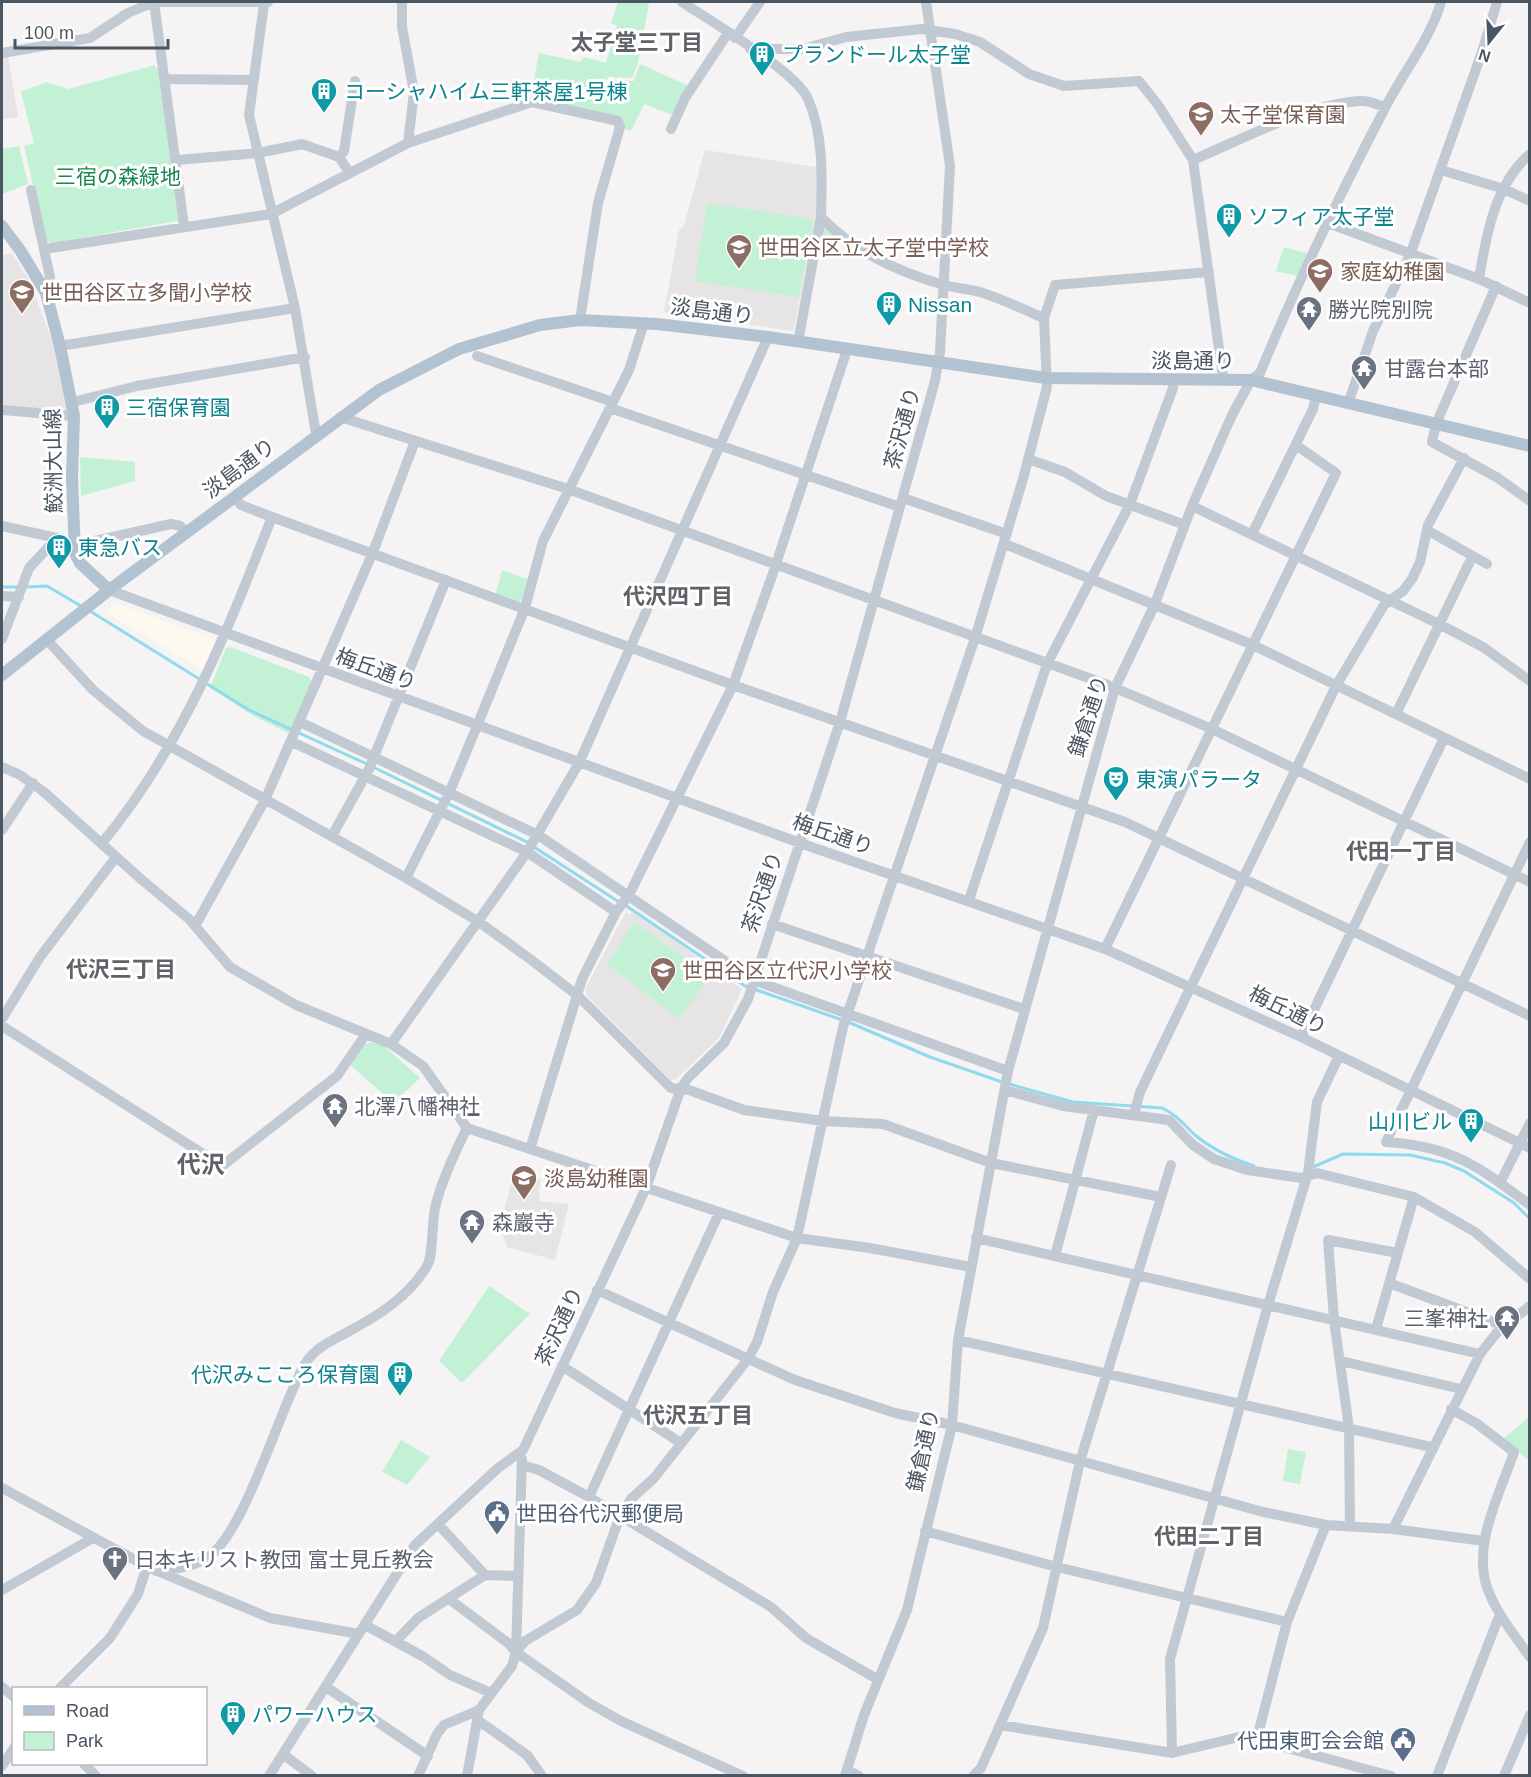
<svg xmlns="http://www.w3.org/2000/svg" width="1531" height="1777" viewBox="0 0 1531 1777" font-family="Arial,'Noto Sans JP',sans-serif">
<rect width="100%" height="100%" fill="#f5f3f3"/>
<!-- commercial -->
<path fill="#fdf9ef" d="M117 604 213 638 216 641 203 670 105 612 113 605Z"/>
<!-- education -->
<path fill="#e6e4e5" d="M8 55 18 117 2 119V56Z
M705 150 817 167 818 216 793 331 664 312 679 230 684 225Z
M12 253 30 282 55 348 66 409 63 412 2 405V255Z
M633 910 742 989 719 1038 676 1079 671 1080 587 996 585 989 626 912 630 914Z
M528 1178 540 1179 539 1201 569 1204 555 1260 507 1247 501 1229 494 1225 497 1213 503 1214 512 1180 525 1184Z"/>
<!-- green -->
<path fill="#c3f1d5" d="M618 2 649 3 638 63 632 78 608 77 597 97 533 85 539 53 580 62 584 57 606 63 617 26 611 23Z
M640 64 689 86 672 115 644 104 631 131 533 100 529 91 531 86 598 99 610 79 634 81Z
M155 65 156 69 158 68 178 221 51 243 46 240 24 146 34 143 21 92 46 82 68 89Z
M19 146 28 184 2 194V149Z
M707 203 814 219 798 297 695 281Z
M824 225 840 239 837 250 820 246Z
M1284 247 1309 254 1297 276 1276 271Z
M80 457 135 462V481L81 496Z
M502 570 530 580 525 598 516 603 495 596Z
M230 647 309 677 312 682 298 716 288 733 254 716 210 688 226 648Z
M634 922 710 976 679 1019 607 964Z
M372 1042 385 1047 420 1078 393 1103 348 1063 365 1044Z
M489 1286 530 1314 462 1383 439 1361Z
M1529 1417V1461L1504 1438Z
M401 1440 430 1457 407 1485 382 1472Z
M1288 1449 1306 1452 1300 1484 1283 1481Z"/>
<g fill="none" stroke-linecap="round" stroke-linejoin="round">
<!-- stream -->
<path stroke="#90daee" stroke-width="3" d="M2 587H18
M24 587 47 586 81 606
M90 611 249 710 367 764
M373 767 529 843
M534 847 619 902
M625 905 745 986 848 1022 930 1057 1002 1082
M1009 1084 1073 1102 1162 1108C1177 1115 1184 1125 1195 1135 1213 1150 1232 1159 1254 1166
M1313 1167 1343 1154 1410 1155 1445 1163 1464 1171 1514 1203 1530 1219"/>
<!-- minor -->
<path stroke="#c1cad2" stroke-width="10" d="M154 2 184 226
M402 2V27L414 92 408 143
M682 2C709 20 797 72 808 99 824 135 822 178 821 217 854 252 898 272 944 285 956 288 968 289 980 292 1002 299 1023 309 1044 318
M264 4 249 115 295 308 316 434
M735 38 760 2
M750 49H803L846 37 922 29 955 34 980 42 1029 74 1064 86 1139 81 1158 105 1193 160 1223 378
M2 53 90 38 128 13 154 2H268
M165 79 254 80
M671 129 685 98 728 33
M339 157 344 151 355 81
M177 160 258 153 302 144 339 157 349 172
M1193 160C1240 140 1312 102 1363 101 1370 101 1378 105 1385 107
M1441 170 1504 189 1530 201
M31 190 50 277 46 293
M1328 223 1479 279 1530 303
M44 249 271 214 408 143 532 102 618 121 620 127 598 203 580 320
M1479 279C1486 235 1495 184 1530 154
M1496 286 1436 424 1432 442 1498 478 1530 501
M798 342 821 217
M60 346 295 308
M477 356 613 402
M73 402 137 386 305 357
M1348 404 1373 331 1410 255 1482 52 1497 2
M610 408 900 507
M2 410 74 416
M340 417 568 489 1108 685 1212 729 1530 882
M1028 459 1065 472 1106 496 1185 525
M234 497 241 505 272 517 733 685 1125 822 1530 1016
M903 498 1007 534
M1192 506 1439 624 1483 647 1530 681
M2 526 57 538
M1427 530 1487 564
M1252 534 1313 409 1316 396
M1005 544 1253 645 1530 779
M109 590 800 843 1105 949 1301 1037 1530 1148
M2 596 19 597
M2 639 29 568 57 538 74 545 82 544 171 524 180 526 187 533
M48 641 93 690 143 731 406 878 479 922 530 959 577 995 671 1088 689 1090 744 1110 823 1121 883 1124 991 1163 1161 1197
M1396 714 1472 557
M300 722 538 835 753 980 1008 1071
M292 742 527 852 616 912
M2 767 20 775 44 792 142 880 189 919 230 967 296 1005 391 1044 423 1066 467 1128
M2 830 33 783
M332 836 369 769 446 580
M1530 842 1386 1142C1452 1146 1478 1166 1530 1205
M102 843C183 745 226 634 272 517
M406 878 450 791 477 726 525 608 543 541 629 370 644 323
M969 900 1047 664 1130 504 1173 388V379
M772 924 1024 1009
M195 926 265 800 373 552 415 441
M1105 949 1336 473 1296 445
M2 1019 40 957 116 857
M2 1026 222 1166 337 1076 366 1034
M1301 1037 1444 738
M391 1044 527 852 579 763 768 337
M1005 1090 1063 1106 1169 1120 1193 1145 1214 1159 1247 1170 1301 1178 1317 1173 1414 1197 1475 1232 1530 1279
M1134 1114 1140 1092 1336 686 1384 605 1403 591 1412 579 1420 562 1428 525 1464 458
M530 1149 582 979 616 912 629 895 733 685 772 576 847 350
M1500 1183 1530 1123
M976 1238 1480 1354
M1055 1256 1094 1110
M1389 1283 1504 1326
M597 1290 795 1380 895 1413 952 1425 1263 1512 1326 1525 1393 1529 1484 1541
M1376 1329 1414 1197
M958 1340 1431 1447
M1341 1361 1461 1389
M562 1366 681 1443
M1451 1409 1476 1423 1514 1452C1500 1494 1471 1546 1488 1590 1497 1614 1515 1636 1530 1657
M522 1465 539 1470 589 1497 771 1607 806 1638 877 1679
M2 1488 150 1568 270 1618 359 1634
M589 1497 719 1213
M438 1524 485 1575 516 1576
M1350 1526 1349 1428 1334 1320 1328 1240 1398 1253
M1393 1529 1480 1354 1499 1330 1530 1306
M925 1531 1057 1567 1287 1622
M156 1571C172 1570 190 1567 204 1560 244 1539 280 1406 305 1364 315 1348 329 1342 344 1334 376 1317 408 1298 427 1266 434 1255 431 1220 436 1204 443 1177 455 1152 467 1128L797 1238 870 1248 971 1267
M2 1590 93 1538
M449 1599 508 1643 516 1652 589 1703 623 1722 743 1776
M365 1625 424 1657 450 1675 491 1693
M396 1641 418 1618 485 1575
M516 1652 525 1641 577 1610 596 1583 620 1516 631 1499 654 1478 748 1359 757 1342 773 1292 797 1238 843 1027 975 638 1023 479 1047 387 1044 318 1055 285 1209 272
M2 1687 14 1697
M326 1687 428 1756
M60 1688 110 1638 138 1594 147 1566
M479 1721 527 1755 542 1776
M1000 1725 1172 1753 1243 1736 1391 1776
M1257 1738 1287 1622 1326 1525
M1172 1753 1170 1659 1268 1305 1308 1173 1317 1102 1339 1056
M283 1754 312 1776
M84 1764 96 1776
M2 1766 14 1748
M847 1770 859 1776
M269 1776 415 1545 498 1468 523 1450 646 1188 681 1088 688 1078 724 1043 748 999 840 722 935 381 940 352 950 166 926 2
M418 1776 437 1734 444 1725 479 1710
M467 1776 479 1710 512 1666 516 1652 522 1459
M845 1776 864 1715 907 1610 918 1564 952 1425 958 1340 1008 1071 1115 688 1154 606 1192 506 1232 415 1251 380 1260 373C1297 283 1339 196 1384 110 1402 74 1430 40 1441 2
M973 1776 981 1768 1043 1628 1080 1461 1171 1165
M1437 1776 1500 1614
M1504 1776 1530 1715"/>
<!-- major -->
<path stroke="#b3c2d1" stroke-width="12" d="M2 226 20 250 46 293 60 346 74 416 72 478 75 553 80 563 109 590
M2 675 109 590 379 390 459 349 540 325 580 320 657 324 768 337 1046 378 1251 380 1530 446"/>
</g>
<!-- icons -->
<defs>
<g id="building-pin" transform="scale(1.35)"><path d="M0 17L-7.5 6A9.5 9.5 0 1 1 7.5 6Z" fill="#0f9aa8" stroke="#fff"/><path d="M-4-6H4V6H1V3H-1V6H-4ZM-2.5-4.3h1.7v1.8h-1.7ZM.8-4.3h1.7v1.8H.8ZM-2.5-1h1.7V.8h-1.7ZM.8-1h1.7V.8H.8Z" fill="#fff"/></g>
<g id="school-pin" transform="scale(1.35)"><path d="M0 17L-7.5 6A9.5 9.5 0 1 1 7.5 6Z" fill="#8d6e63" stroke="#fff"/><path d="M0-5L7-2L0 1L-7-2ZM-4 1L0 2.5L4 1V4Q0 6-4 4Z" fill="#fff"/></g>
<g id="temple-pin" transform="scale(1.35)"><path d="M0 17L-7.5 6A9.5 9.5 0 1 1 7.5 6Z" fill="#6b7280" stroke="#fff"/><path d="M0-6L5-2H3V0L6.5 2.5H4V6H1.5V3h-3V6H-4V2.5H-6.5L-3 0V-2H-5Z" fill="#fff"/></g>
<g id="theatre-pin" transform="scale(1.35)"><path d="M0 17L-7.5 6A9.5 9.5 0 1 1 7.5 6Z" fill="#0f9aa8" stroke="#fff"/><path d="M-5-5.5Q0-4 5-5.5V0Q5 5 0 6Q-5 5-5 0ZM-3.3-2.5H-1v1.5H-3.3ZM1-2.5H3.3v1.5H1ZM-2.8 1Q0 5.5 2.8 1Z" fill="#fff"/></g>
<g id="civic-pin" transform="scale(1.35)"><path d="M0 17L-7.5 6A9.5 9.5 0 1 1 7.5 6Z" fill="#5c6f8a" stroke="#fff"/><path d="M-.6-6.5H3V-4.5H.6V-3L4-1V1h2V6H-6V1h2V-1L-.6-3ZM-1.2 2.5V6h2.4V2.5Z" fill="#fff"/></g>
<g id="church-pin" transform="scale(1.35)"><path d="M0 17L-7.5 6A9.5 9.5 0 1 1 7.5 6Z" fill="#6b7280" stroke="#fff"/><path d="M-1.2-6h2.4v3.5h3.3v2.4h-3.3V6h-2.4V-.1h-3.3v-2.4h3.3Z" fill="#fff"/></g>
</defs>
<g fill-rule="evenodd">
<use href="#building-pin" x="762" y="54"/>
<use href="#building-pin" x="324" y="91"/>
<use href="#school-pin" x="1201" y="114"/>
<use href="#building-pin" x="1229" y="216"/>
<use href="#school-pin" x="739" y="247"/>
<use href="#school-pin" x="1320" y="271"/>
<use href="#school-pin" x="22" y="292"/>
<use href="#building-pin" x="889" y="304"/>
<use href="#temple-pin" x="1309" y="309"/>
<use href="#temple-pin" x="1364" y="368"/>
<use href="#building-pin" x="107" y="407"/>
<use href="#building-pin" x="59" y="547"/>
<use href="#theatre-pin" x="1116" y="779"/>
<use href="#school-pin" x="663" y="970"/>
<use href="#temple-pin" x="335" y="1106"/>
<use href="#building-pin" x="1471" y="1121"/>
<use href="#school-pin" x="524" y="1178"/>
<use href="#temple-pin" x="472" y="1222"/>
<use href="#temple-pin" x="1507" y="1318"/>
<use href="#building-pin" x="400" y="1374"/>
<use href="#civic-pin" x="497" y="1513"/>
<use href="#church-pin" x="115" y="1559"/>
<use href="#building-pin" x="233" y="1714"/>
<use href="#civic-pin" x="1403" y="1740"/>
</g>
<g text-anchor="middle" dominant-baseline="central" stroke-width="6" stroke-linejoin="round" paint-order="stroke">
<!-- culture labels -->
<g font-size="21" fill="#0d838f" stroke="#fff" text-anchor="start">
<text x="782" y="54">プランドール太子堂</text>
<text x="344" y="91">コーシャハイム三軒茶屋1号棟</text>
<text x="1248" y="216">ソフィア太子堂</text>
<text x="908" y="304">Nissan</text>
<text x="126" y="407">三宿保育園</text>
<text x="78" y="547">東急バス</text>
<text x="1136" y="779">東演パラータ</text>
<text x="1452" y="1121" text-anchor="end">山川ビル</text>
<text x="380" y="1374" text-anchor="end">代沢みこころ保育園</text>
<text x="252" y="1714">パワーハウス</text>
</g>
<!-- education labels -->
<g font-size="21" fill="#785e54" stroke="#fff" text-anchor="start">
<text x="1220" y="114">太子堂保育園</text>
<text x="758" y="247">世田谷区立太子堂中学校</text>
<text x="1340" y="271">家庭幼稚園</text>
<text x="42" y="292">世田谷区立多聞小学校</text>
<text x="682" y="970">世田谷区立代沢小学校</text>
<text x="544" y="1178">淡島幼稚園</text>
</g>
<!-- park labels -->
<g font-size="21" fill="#17864f" stroke="#fff">
<text x="118" y="176">三宿の森緑地</text>
</g>
<!-- worship labels -->
<g font-size="21" fill="#5b616d" stroke="#fff" text-anchor="start">
<text x="1328" y="309">勝光院別院</text>
<text x="1384" y="368">甘露台本部</text>
<text x="354" y="1106">北澤八幡神社</text>
<text x="492" y="1222">森巖寺</text>
<text x="1488" y="1318" text-anchor="end">三峯神社</text>
<text x="134" y="1559">日本キリスト教団 富士見丘教会</text>
</g>
<!-- street labels -->
<g font-size="21" fill="#4a5661" stroke="#fff">
<text transform="translate(712 311) rotate(7)">淡島通り</text>
<text x="1193" y="360">淡島通り</text>
<text transform="translate(902 428) rotate(-75)">茶沢通り</text>
<text transform="translate(53 461) rotate(-91)">鮫洲大山線</text>
<text transform="translate(239 468) rotate(-37)">淡島通り</text>
<text transform="translate(376 669) rotate(20)">梅丘通り</text>
<text transform="translate(1088 716) rotate(-72)">鎌倉通り</text>
<text transform="translate(833 834) rotate(19)">梅丘通り</text>
<text transform="translate(762 892) rotate(-71)">茶沢通り</text>
<text transform="translate(1288 1010) rotate(26)">梅丘通り</text>
<text transform="translate(559 1326) rotate(-65)">茶沢通り</text>
<text transform="translate(923 1450) rotate(-78)">鎌倉通り</text>
</g>
<!-- service labels -->
<g font-size="21" fill="#4e5e75" stroke="#fff" text-anchor="start">
<text x="516" y="1513">世田谷代沢郵便局</text>
<text x="1384" y="1740" text-anchor="end">代田東町会会館</text>
</g>
<!-- neighbourhood labels -->
<g font-size="22" font-weight="bold" fill="#5f6368" stroke="#fff">
<text x="637" y="42">太子堂三丁目</text>
<text x="678" y="596">代沢四丁目</text>
<text x="1401" y="851">代田一丁目</text>
<text x="121" y="969">代沢三丁目</text>
<text x="698" y="1415">代沢五丁目</text>
<text x="1209" y="1536">代田二丁目</text>
</g>
<!-- quarter labels -->
<g font-size="24" font-weight="bold" fill="#5f6368" stroke="#fff">
<text x="201" y="1164">代沢</text>
</g>
</g>
<!-- border -->
<rect width="1531" height="1777" fill="none" stroke="#4a5661" stroke-width="6"/>
<!-- legend -->
<rect x="12" y="1687" width="195" height="78" fill="#ffffff" stroke="#b7bbc0" stroke-width="1.5"/>
<rect x="24" y="1706" width="30" height="9" fill="#b3c2d1" stroke="#b7bbc0" stroke-width="1.5"/>
<text x="66" y="1717" font-size="18" fill="#4a5661">Road</text>
<rect x="24" y="1732" width="30" height="18" fill="#c3f1d5" stroke="#b7bbc0" stroke-width="1.5"/>
<text x="66" y="1747" font-size="18" fill="#4a5661">Park</text>
<!-- north arrow -->
<g transform="translate(1489 42) rotate(198)" stroke="#ffffff" stroke-width="4.5" paint-order="stroke">
<path d="M0-4.5L10 22L0 15L-10 22Z" fill="#4a5661"/>
<text y="-9" font-size="16" font-weight="bold" text-anchor="middle" fill="#4a5661">N</text>
</g>
<!-- scale -->
<path d="M15 39v9h153v-9" fill="none" stroke="#4a5661" stroke-width="3"/>
<text x="24" y="39" font-size="18" fill="#4a5661" stroke="#ffffff" stroke-width="4.5" paint-order="stroke">100 m</text>
</svg>
